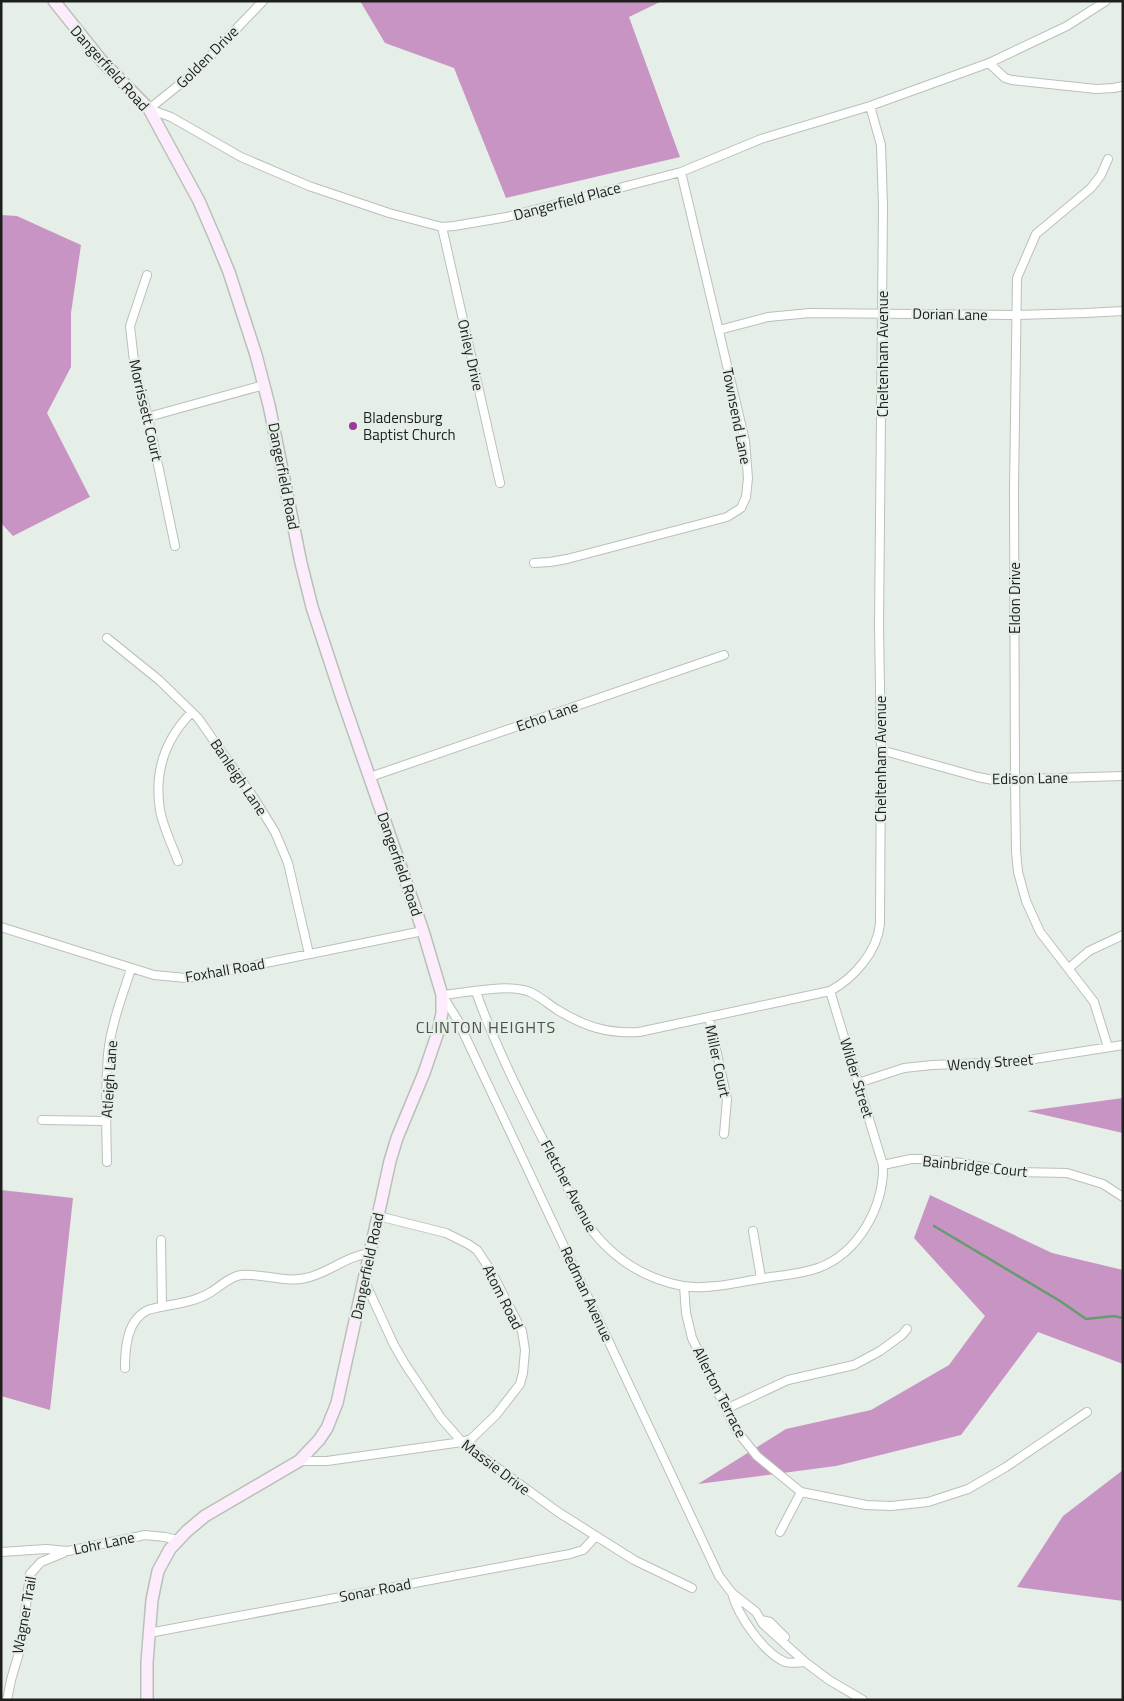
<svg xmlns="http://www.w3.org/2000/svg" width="1124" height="1701" viewBox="0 0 1124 1701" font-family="'Titillium Web',sans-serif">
<rect width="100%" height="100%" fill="#e6efe7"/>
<!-- forest -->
<path fill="#c894c4" d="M360 1H662L629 17 680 157 506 198 454 68 385 43Z
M1 215 17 216 81 245 71 313V367L47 413 90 497 13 536 1 523Z
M1123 1098V1133L1027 1111Z
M1 1190 73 1198 50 1410 1 1396Z
M930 1195 1052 1253 1123 1270V1364L1038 1332 961 1435 836 1466 698 1484 786 1429 871 1410 949 1365 985 1316 914 1238Z
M1123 1470V1601L1017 1587 1063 1516Z"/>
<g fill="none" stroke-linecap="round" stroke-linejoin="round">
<!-- stream -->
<path stroke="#659c6f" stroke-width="2.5" d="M934 1226 1060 1301 1086 1319 1114 1316 1123 1318"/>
<!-- street casing -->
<g stroke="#b8c1b9" stroke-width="10">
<path id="street" d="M989 63 1067 26 1106 1
M149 109 171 117 241 157 309 186 389 213 442 227 454 226 507 217 681 172 761 139 870 106 989 63 1005 78 1012 80 1096 89 1114 88 1123 86
M149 109 195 72 263 1
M1108 159 1101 175 1091 188 1036 234 1017 278 1014 489 1015 779 1016 851 1018 872 1026 901 1040 932 1094 1002 1108 1047
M442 227 500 483
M147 275 130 326 135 370 148 417 175 546
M719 330 768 317 810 313 1016 315 1086 313 1123 311
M148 417 264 385
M534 563 550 562 567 559 727 517 741 508 746 497 748 478 745 441 681 172
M107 638 159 680 198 718 254 798 275 832 288 863 309 954
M881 750 978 777 993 780 1123 776
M370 777 724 655
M178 861C172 845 163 827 160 810 154 772 165 739 192 712
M1 927 154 975 186 978 217 973 423 931
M1069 968 1089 951 1123 935
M476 992C504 1070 546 1144 583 1218 607 1254 640 1278 683 1286 707 1290 735 1283 759 1279 779 1275 799 1275 818 1268 859 1253 884 1206 883 1165L830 991
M709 1017 727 1099 724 1134
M858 1083 904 1068 932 1065 1015 1062 1123 1045
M42 1120 106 1121
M107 1162C106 1126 105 1090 108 1054 111 1025 122 997 131 969
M883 1165 911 1159H924L962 1163 1009 1172 1067 1173 1103 1184 1123 1197
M753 1231 761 1278
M161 1240 162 1307
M364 1280 394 1345 405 1364 441 1418 462 1442 558 1512 634 1560 692 1588
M684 1286 686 1313 692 1338 736 1430 757 1456 801 1492 866 1505 891 1506 928 1502 968 1489 1006 1467 1087 1412
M125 1368C125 1347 127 1320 148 1310 168 1304 192 1304 211 1292 221 1286 229 1277 241 1275 262 1273 284 1283 306 1278 329 1273 346 1256 370 1253
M726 1409 788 1380 854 1365 880 1351 902 1335 907 1329
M299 1461H327L462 1442 471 1439 496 1415 520 1384 523 1373 525 1350 522 1331 491 1271 477 1250 468 1244 446 1233 378 1216
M780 1532 801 1492
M1 1552 46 1549 68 1551 145 1535 165 1537 177 1540
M732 1593C738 1616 763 1652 785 1662 791 1664 799 1662 805 1662
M761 1620 770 1622 785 1637
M149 1633 570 1554 583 1550 596 1536
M7 1700 11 1680 21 1646 30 1574 41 1562 63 1553
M863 1700 829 1680 805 1662 763 1624 756 1612 732 1593 719 1576 457 1019 442 995C468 993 505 983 530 992 539 996 547 1003 556 1009 583 1026 607 1034 639 1032L830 991C854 978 877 952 880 924L881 750 879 626 883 206 881 145 870 106"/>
</g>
<!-- secondary casing -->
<g stroke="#b8c1b9" stroke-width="14">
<path id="secondary" d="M54 1 101 60 149 109 199 201 215 238 229 272 256 355 269 405 301 563 312 607 342 698 423 931 442 995V1013L438 1032 424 1073 397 1138 390 1161 337 1403 327 1428 319 1440 299 1461 205 1516 187 1531 170 1549 158 1571 152 1600 147 1662V1700"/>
</g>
<!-- street -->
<use href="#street" stroke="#fff" stroke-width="8"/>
<!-- secondary -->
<use href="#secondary" stroke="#fdecfc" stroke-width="11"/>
</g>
<!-- markers -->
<circle fill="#9f389c" stroke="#e6efe7" stroke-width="2" cx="353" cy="426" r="5"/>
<g text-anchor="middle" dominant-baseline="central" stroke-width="4.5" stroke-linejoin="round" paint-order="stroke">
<!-- street labels -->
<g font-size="15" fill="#1c1f1c" stroke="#e6efe7">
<text transform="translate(207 57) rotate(-45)">Golden Drive</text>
<text transform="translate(110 68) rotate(48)">Dangerfield Road</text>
<text transform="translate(567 201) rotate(-15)">Dangerfield Place</text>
<text transform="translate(950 314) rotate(1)">Dorian Lane</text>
<text transform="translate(882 354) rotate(-90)">Cheltenham Avenue</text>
<text transform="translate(471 355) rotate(77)">Oriley Drive</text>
<text transform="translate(146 410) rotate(77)">Morrissett Court</text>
<text transform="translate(737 416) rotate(79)">Townsend Lane</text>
<text transform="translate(284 476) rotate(79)">Dangerfield Road</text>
<text transform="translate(1014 598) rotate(-90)">Eldon Drive</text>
<text transform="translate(547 716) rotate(-19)">Echo Lane</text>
<text transform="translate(880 759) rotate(-90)">Cheltenham Avenue</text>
<text transform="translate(239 777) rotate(56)">Banleigh Lane</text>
<text transform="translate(1030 778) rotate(-1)">Edison Lane</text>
<text transform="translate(400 864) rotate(71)">Dangerfield Road</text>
<text transform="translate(225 970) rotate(-10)">Foxhall Road</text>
<text transform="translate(718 1061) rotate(78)">Miller Court</text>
<text transform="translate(990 1062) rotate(-4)">Wendy Street</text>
<text transform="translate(857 1078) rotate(73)">Wilder Street</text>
<text transform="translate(109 1079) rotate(-86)">Atleigh Lane</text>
<text transform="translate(975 1166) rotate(6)">Bainbridge Court</text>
<text transform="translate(569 1186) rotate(62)">Fletcher Avenue</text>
<text transform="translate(367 1266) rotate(-78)">Dangerfield Road</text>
<text transform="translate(587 1294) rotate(65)">Redman Avenue</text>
<text transform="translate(503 1297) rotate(63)">Atom Road</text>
<text transform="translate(720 1392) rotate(63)">Allerton Terrace</text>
<text transform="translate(496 1467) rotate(37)">Massie Drive</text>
<text transform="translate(104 1543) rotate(-12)">Lohr Lane</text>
<text transform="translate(375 1590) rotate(-11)">Sonar Road</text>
<text transform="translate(24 1615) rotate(-80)">Wagner Trail</text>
</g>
<!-- poi labels -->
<g font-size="15" fill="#1c1f1c" stroke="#e6efe7" text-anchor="start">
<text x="363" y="417">Bladensburg<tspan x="363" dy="17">Baptist Church</tspan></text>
</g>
<!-- neighbourhood labels -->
<g font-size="16" letter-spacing="1" fill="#4b524b" stroke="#e6efe7">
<text x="486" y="1027">CLINTON HEIGHTS</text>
</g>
</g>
<!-- border -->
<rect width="1124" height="1701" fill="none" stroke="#1c1f1c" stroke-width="5"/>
</svg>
